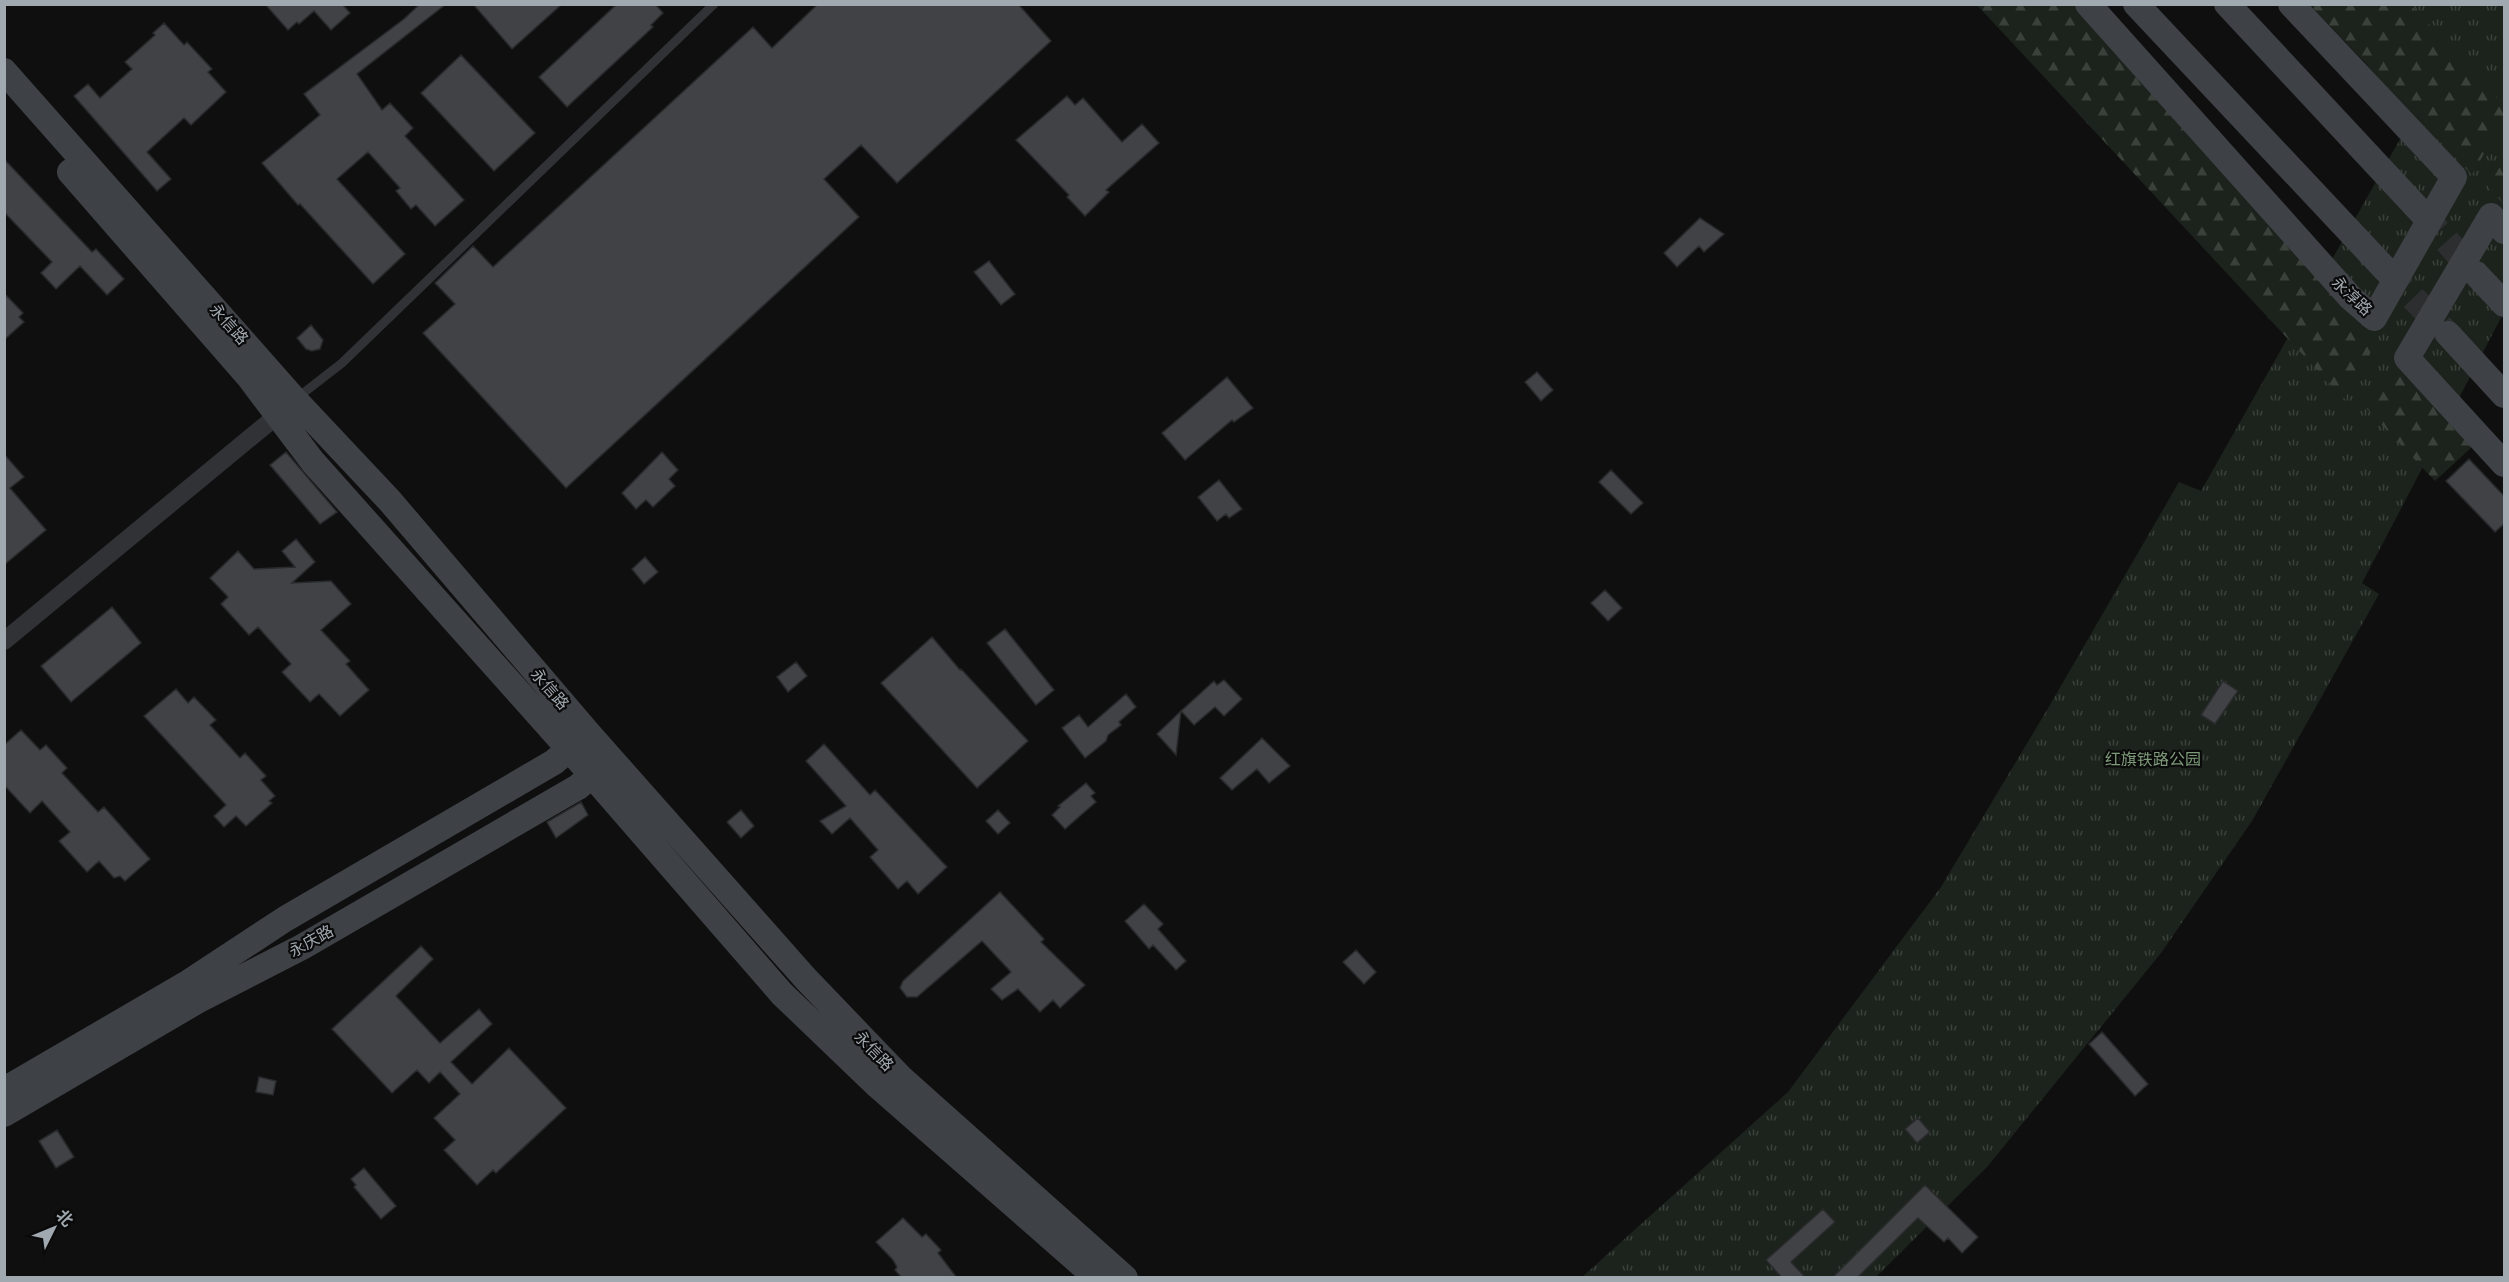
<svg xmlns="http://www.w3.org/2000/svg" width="2509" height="1282" viewBox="0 0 2509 1282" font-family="Roboto,'Noto Sans SC',sans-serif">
<defs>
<pattern id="grass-tufts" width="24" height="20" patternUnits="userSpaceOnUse" patternTransform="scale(1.5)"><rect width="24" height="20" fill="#1c231c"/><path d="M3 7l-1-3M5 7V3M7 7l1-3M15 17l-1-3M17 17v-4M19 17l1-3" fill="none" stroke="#3a403a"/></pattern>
<pattern id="forest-firs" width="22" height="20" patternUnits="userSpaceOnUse" patternTransform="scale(1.5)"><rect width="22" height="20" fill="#1c231c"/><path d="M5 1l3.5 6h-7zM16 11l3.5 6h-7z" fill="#3a403a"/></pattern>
</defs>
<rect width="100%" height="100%" fill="#0f0f10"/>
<!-- grass -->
<path fill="url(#grass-tufts)" d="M2395 5H2504V312L2362 583 2379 594 2252 821 2161 953 1987 1167 1876 1277 1581 1278 1788 1092 1941 887 2047 710 2179 482 2201 491 2412 118 2363 60Z"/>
<!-- forest -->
<path fill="url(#forest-firs)" d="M1977 5H2084L2384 327 2344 399Z
M2310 5H2411L2504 105V118L2472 175Z
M2504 160V204L2488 187Z
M2404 343 2485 435 2435 481 2367 409Z"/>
<!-- building -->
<path fill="#404246" stroke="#292a2c" stroke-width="1.5" d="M265 4H342L350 13 331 30 314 11 299 24 297 22 288 30Z
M420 4H446L357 74 382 110 390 103 413 128 405 136 464 200 435 226 416 205 411 209 396 191 400 188 368 152 337 179 405 254 373 284 300 204 298 205 262 163 320 115 304 94 404 19Z
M473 4H562L512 49Z
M617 4H655L663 13 651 25 653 27 567 107 539 77Z
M818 4H1018L1051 41 897 183 861 145 824 179 859 217 566 488 423 333 455 304 435 283 473 246 493 267 753 27 772 48Z
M164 23 184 45 187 42 212 69 208 72 226 92 191 125 184 118 147 152 171 179 157 191 74 96 88 84 100 98 132 69 125 62 155 35 153 33Z
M461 55 535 133 494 171 421 93Z
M1067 96 1075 105 1083 98 1122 142 1142 124 1159 143 1106 190 1109 192 1085 216 1067 197 1069 195 1016 140Z
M4 159 92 252 96 249 124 279 107 295 80 266 56 289 41 273 52 262 4 212Z
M1700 218 1724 234 1704 252 1699 246 1677 267 1664 253Z
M989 261 1015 294 1001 305 974 272Z
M4 293 23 313 19 317 24 322 4 340Z
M311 325 323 340 320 349 312 351 306 349 297 338Z
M1537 372 1553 390 1541 401 1525 382Z
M1227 377 1253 408 1234 422 1232 420 1185 460 1162 433Z
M286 452 337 512 320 524 270 465Z
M662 452 678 470 669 479 675 486 653 507 646 500 636 509 622 493Z
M4 454 24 477 10 488 46 530 4 565Z
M2469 459 2505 497V523L2495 532 2446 481Z
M1611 470 1643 503 1631 514 1599 482Z
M1219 480 1242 509 1229 518 1226 514 1217 521 1198 497Z
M296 539 315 562 292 583 331 581 351 604 321 630 350 661 346 664 369 690 340 716 319 694 310 702 282 672 291 664 258 627 249 635 221 604 228 597 210 578 238 551 254 569 295 567 282 551Z
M645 557 658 572 644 584 632 569Z
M1605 590 1622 608 1608 621 1591 603Z
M112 607 141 643 71 702 41 666Z
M1005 629 1054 690 1036 705 987 643Z
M932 637 960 670 961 669 1028 741 977 788 881 683Z
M796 662 807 676 788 692 777 677Z
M1224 680 1242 699 1224 716 1215 707 1194 725 1181 711 1214 681 1217 685Z
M2223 681 2238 691 2215 724 2201 715Z
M176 689 188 703 194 697 216 720 210 725 240 758 245 753 266 776 261 780 275 796 269 801 272 803 246 826 236 816 224 827 214 816 226 805 144 716Z
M1126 694 1136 707 1119 722 1121 725 1108 735 1106 741 1085 758 1062 728 1079 715 1088 727Z
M1181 711 1176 755 1157 734Z
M21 730 40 750 46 745 67 768 62 773 98 812 104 807 150 859 125 881 120 876 114 878 99 861 87 872 59 841 70 832 42 801 30 813 4 785V745Z
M1262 738 1290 766 1269 783 1257 769 1232 790 1220 778Z
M824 744 870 795 875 790 947 867 918 894 907 881 898 889 870 857 878 850 850 818 832 834 820 821 846 806 806 761Z
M1086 783 1095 793 1091 796 1096 802 1065 829 1052 815 1060 807 1058 806Z
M581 802 588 815 556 838 547 822Z
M741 810 754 826 741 838 727 822Z
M998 810 1010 823 998 834 986 821Z
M1000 892 1044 939 1041 942 1085 985 1060 1008 1053 1000 1040 1012 1018 989 1002 1000 991 989 1011 972 982 941 917 997H907L900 988 903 981Z
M1144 904 1163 924 1158 929 1186 961 1176 970 1153 945 1149 949 1125 921Z
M421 946 433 959 396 996 440 1043 479 1009 492 1024 451 1062 472 1084 509 1048 566 1108 496 1173 493 1170 477 1185 444 1150 455 1140 434 1118 460 1094 440 1072 429 1083 417 1070 392 1093 332 1029Z
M1356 950 1376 972 1364 984 1343 962Z
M2102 1032 2148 1084 2135 1096 2089 1044Z
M259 1077 276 1081 273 1095 256 1092Z
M1918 1118 1930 1132 1917 1143 1905 1129Z
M57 1130 74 1157 56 1168 39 1141Z
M364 1168 396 1206 381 1219 354 1187 356 1185 351 1179Z
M1925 1185 1978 1237 1962 1253 1948 1238 1944 1242 1918 1218 1857 1278H1832Z
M1823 1209 1835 1222 1791 1262 1806 1278H1782L1766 1260Z
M903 1218 922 1237 926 1234 941 1250 938 1253 957 1278H902L895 1270 897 1267 893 1260 876 1242Z"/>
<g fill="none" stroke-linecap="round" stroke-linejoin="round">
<!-- secondary-tunnel -->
<path stroke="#2c2e30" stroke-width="26" stroke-dasharray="26 13" stroke-linecap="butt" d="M2421 212 2476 274
M2386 270 2446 332"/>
<!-- lane -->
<path stroke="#303235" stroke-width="9" d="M297 398 342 363 714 4"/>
<!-- street -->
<path stroke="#303235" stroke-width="18" d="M4 641 285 409"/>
<!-- secondary -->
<path stroke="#3e4145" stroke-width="26" d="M2088 4 2351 298 2374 318 2454 177 2291 4
M2136 4 2386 270
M2227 4 2421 212
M4 71 295 400 390 501 588 733 806 979 901 1078 1125 1278
M70 172 249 377 313 462 570 750 782 994 878 1086 1097 1278
M2504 231 2491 216 2407 358 2504 464
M2476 274 2504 304
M2448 334 2504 395
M4 1090 186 984 285 919 554 762 581 739
M4 1114 197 1001 302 947 578 787 605 764"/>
</g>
<g text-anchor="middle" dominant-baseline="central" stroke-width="4.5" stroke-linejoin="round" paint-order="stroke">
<!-- street labels -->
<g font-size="16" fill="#a1a9b0" stroke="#0a0a0b">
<text transform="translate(2352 296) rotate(43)">永淳路</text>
<text transform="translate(229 324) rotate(48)">永信路</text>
<text transform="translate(550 689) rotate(49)">永信路</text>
<text transform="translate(311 941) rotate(-29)">永庆路</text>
<text transform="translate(874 1051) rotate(46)">永信路</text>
</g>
<!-- park labels -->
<g font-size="16" fill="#7e9b79" stroke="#0a0a0b">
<text x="2153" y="759">红旗铁路公园</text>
</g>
</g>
<!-- border -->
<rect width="2509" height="1282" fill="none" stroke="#a1a9b0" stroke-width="12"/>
<!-- north arrow -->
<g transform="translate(54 1228) rotate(47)" stroke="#0a0a0b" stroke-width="4.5" paint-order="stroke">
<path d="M0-4.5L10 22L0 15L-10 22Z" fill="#a1a9b0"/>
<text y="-9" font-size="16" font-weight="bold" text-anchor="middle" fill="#a1a9b0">北</text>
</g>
</svg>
